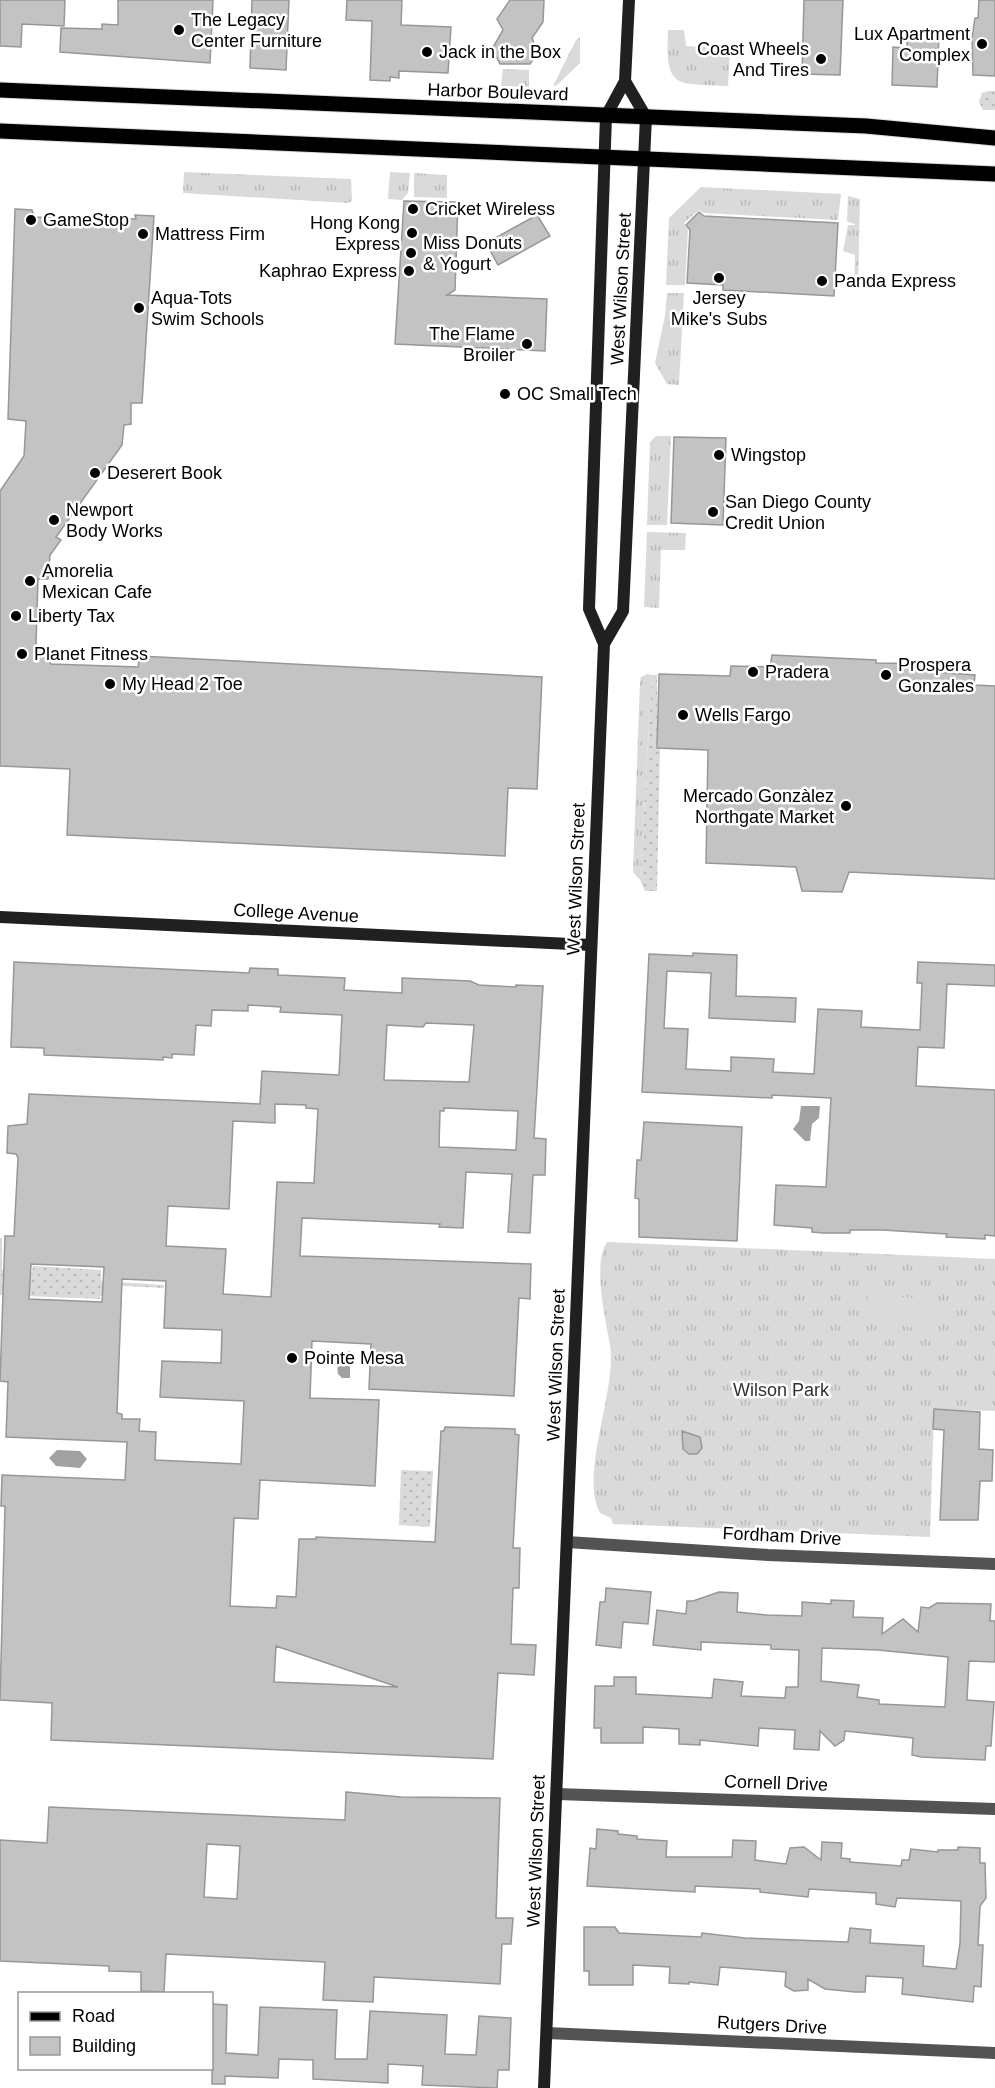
<svg xmlns="http://www.w3.org/2000/svg" width="995" height="2088" viewBox="0 0 995 2088" font-family="Arial,sans-serif">
<defs>
<pattern id="grass-tufts" width="24" height="20" patternUnits="userSpaceOnUse" patternTransform="scale(1.5)"><rect width="24" height="20" fill="#dadada"/><path d="M3 7l-1-3M5 7V3M7 7l1-3M15 17l-1-3M17 17v-4M19 17l1-3" fill="none" stroke="#b9b9b9"/></pattern>
<pattern id="garden-dots" width="8" height="8" patternUnits="userSpaceOnUse" patternTransform="scale(1.5)"><rect width="8" height="8" fill="#dadada"/><path d="M2 2h.1M6 6h.1" fill="none" stroke="#b9b9b9" stroke-width="1.8" stroke-linecap="round"/></pattern>
</defs>
<rect width="100%" height="100%" fill="#fff"/>
<!-- grass -->
<path fill="url(#grass-tufts)" d="M668 30H684L686 46 730 48 728 86C675 84 665 89 668 30Z
M580 37V63L557 85 553 86 576 40Z
M503 69 529 70V87L501 86Z
M184 172 351 179 352 201 348 203 183 193Z
M390 172 410 173 408 193 402 200 388 199Z
M414 173 447 175V198L414 197Z
M701 187 841 194 838 220 703 213 699 210 684 223 688 230 685 285H666L669 218Z
M848 196 860 199 858 289H854L855 255 843 251 848 225H856L847 221Z
M667 293H684L679 385 667 384 655 363 665 316Z
M656 436H671L667 525H647L650 442Z
M647 532 686 533 685 550H661L659 608 644 607Z
M647 674 652 675 640 880 633 872 640 682 641 677Z
M607 1242 995 1259V1411L934 1409 930 1537 613 1524 611 1518 600 1513C579 1474 617 1392 610 1345 606 1321 592 1264 607 1242Z"/>
<!-- garden -->
<path fill="url(#garden-dots)" d="M988 91H995V110H983L979 102 982 93Z
M652 675H657V748L660 749 657 891H645L640 880Z
M0 1238H2V1270L32 1272 33 1266 101 1270V1281L164 1285V1288L104 1285 103 1296H100V1299L0 1295Z
M401 1470 433 1471 430 1527 399 1525Z"/>
<!-- pitch -->
<path fill="#dadada" d="M868 1294 934 1300 931 1329 865 1322Z"/>
<!-- water -->
<path fill="#a1a1a1" d="M801 1106H820L819 1118 812 1124 810 1141H805L793 1129 799 1121Z
M349 1351 355 1355 350 1365V1378H342L338 1374C336 1365 340 1355 349 1351Z
M57 1450 80 1451 87 1459 80 1468 56 1466 49 1458Z"/>
<!-- building -->
<path fill="#c3c3c3" stroke="#979797" stroke-width="1.5" fill-rule="evenodd" d="M0 0H65L64 26 22 24 21 47 0 46Z
M118 0H213L210 63 60 52 61 28 102 29V24L118 25Z
M252 0H289L286 70 250 68Z
M347 0H402L401 25 451 27 448 73 399 71V78L390 77V81L370 80 372 21 346 20Z
M510 0H544L543 22 532 38 538 52 530 64H500L492 49 503 30 497 19Z
M804 0H843L840 75 802 74Z
M979 0H995V76L973 75 972 38 975 18H978Z
M907 33 939 34 937 87 892 85 893 47 907 48Z
M404 201 458 202 455 290 447 295 547 299 545 351 395 344Z
M15 209 32 210 34 217 136 219 135 215 154 216 142 403H131V424L124 425 122 445 56 537 61 540 50 555 48 579H38L36 644 51 664 138 667 140 656 542 677 537 789 508 788 505 856 67 835 70 769 0 766V491L24 456 26 421 8 419Z
M699 212 704 216 838 223 834 296 723 290V285L687 283 690 230 686 225Z
M537 215 550 236 498 265 486 243Z
M674 437 726 438 723 525 671 523Z
M772 655 876 660V663L937 664 936 672 975 675 974 685 995 686V879L849 872 842 892 802 891 796 867 706 863 708 750 657 748 659 674 730 676 731 666 770 667Z
M693 953 737 955 736 996 796 998 795 1022 709 1018 711 973 667 971 664 1028 688 1029 686 1069 731 1071V1057L774 1059 773 1072 814 1074 818 1009 862 1011 861 1027 920 1030 922 983H917L918 962 995 965V986L947 984 944 1048 918 1047 916 1086 995 1090V1236L985 1235V1239L946 1237 947 1234 882 1230H850V1233H823L812 1232V1228L774 1225 776 1185 826 1187 831 1098 772 1095V1098L642 1092 649 954 693 956Z
M14 962 229 972 249 973 250 968 278 969V975L345 978 344 990 402 993V978L470 981 479 985 516 987V985L543 986 534 1138 546 1139 545 1175H533L530 1233 508 1232 512 1174 466 1172 463 1228 439 1227 440 1224 302 1218 300 1256 531 1264 530 1299 519 1298 514 1396 369 1389 371 1344 312 1341 310 1398 379 1400 375 1486 260 1480 258 1519 234 1518 230 1606 276 1608 277 1596 296 1597 299 1539H316V1537L435 1542 441 1431H444L445 1427 515 1429V1434L519 1435 513 1548H520L519 1588H513L511 1644 536 1645 534 1675 498 1673 493 1759 51 1740 52 1703 0 1700 5 1506H1L2 1475 125 1480 127 1442 6 1437 8 1382 0 1381 5 1236H14L18 1158 16 1154 7 1153 8 1126 27 1124 29 1094 260 1104 262 1071 339 1075 342 1015 280 1012 281 1007 248 1005V1011L212 1010 211 1026 196 1025 194 1055 172 1054V1058L163 1057V1060L44 1055V1048L11 1047ZM426 1023 474 1025 469 1082 384 1080 387 1025 423 1027ZM275 1104 306 1105V1108L318 1109 314 1183 277 1182 271 1297 223 1294 226 1249 166 1246 168 1206 229 1209 233 1121 275 1123ZM444 1108 518 1111 516 1150 439 1147 440 1111H444ZM31 1264 104 1267 102 1302 29 1299ZM122 1279 166 1281 164 1328 222 1330 221 1363 162 1361 160 1397 244 1401 241 1464 155 1460 156 1432 139 1431 140 1419H122V1414L117 1413ZM276 1646 398 1687 274 1682Z
M644 1122 742 1127 737 1241 639 1237V1199L635 1198 637 1160H641Z
M934 1409 980 1412 979 1449 993 1450 992 1481H980L978 1520H940L944 1430 933 1429Z
M682 1431 700 1437 702 1448 697 1454H689L683 1449Z
M606 1588 651 1592 648 1624 623 1622 621 1648 596 1645 600 1602H605Z
M719 1592 738 1593 737 1612 767 1615 802 1616V1602L831 1604V1600L854 1601 853 1617 883 1618 882 1634 903 1619 918 1632 921 1607 929 1608 937 1603 991 1604 990 1621H995V1662L969 1661 967 1700 994 1702 991 1746H986L985 1760 921 1757 912 1755 913 1738 845 1731 844 1740 835 1746 820 1731 819 1750 794 1749 795 1730 759 1728 758 1746 700 1740V1745L679 1744V1729L643 1727V1743H601V1728H594L595 1686H614V1677H636V1694L712 1698 714 1679 743 1682 741 1696 785 1698 786 1687H798L799 1650 771 1649V1645L701 1642V1650L653 1645 657 1610 686 1614 687 1601H693ZM822 1648 878 1650 948 1657 945 1707 879 1704V1700L857 1697 859 1685 821 1681Z
M346 1792 401 1797 500 1798 496 1918H513L511 1944H502L500 1984 374 1977 373 2002 323 2000 325 1962 166 1954 164 1992 141 1991V1972L109 1971V1966L0 1961V1840L47 1843 49 1807 345 1820ZM207 1844 240 1846 237 1899 204 1897Z
M597 1829 618 1831V1834L637 1836V1839L667 1841 666 1857H732L733 1840 756 1841 755 1860 786 1864 790 1848 804 1847 821 1860 822 1842 842 1843 841 1858 850 1859V1862L901 1866 902 1860H909L911 1849 938 1852V1850H958V1847L980 1848V1863H985L986 1898 980 1906 978 1945H983L981 1987 974 1986 973 2002 902 1994 903 1978 866 1976 865 1992H855L825 1989 808 1979V1990L794 1991 785 1986 786 1972 720 1967 718 1985 689 1982V1984L669 1983 670 1967 633 1965V1985H589V1971H584V1927H615L619 1933 701 1937 702 1933 745 1938 848 1942 850 1928 871 1930 870 1943 924 1946 923 1966 956 1969 960 1943 961 1901 897 1898 895 1907 876 1904V1893L809 1889 808 1897 760 1892V1889L695 1886V1892L587 1886 590 1848 596 1849Z
M212 2004 227 2005 226 2053 258 2055 260 2007 337 2010 335 2059H367L370 2011 447 2015 445 2054 476 2055 479 2016 511 2018 509 2070H498L497 2088 422 2085 423 2066 388 2064V2083L313 2079V2060L279 2059 278 2078 225 2076V2084H212Z"/>
<g fill="none" stroke-linecap="round" stroke-linejoin="round">
<!-- primary casing -->
<g stroke="#dbdbdb" stroke-width="17">
<path id="primary" d="M0 90 866 126 995 138
M0 131 995 174"/>
</g>
<!-- street -->
<path stroke="#535353" stroke-width="12" d="M567 1542 768 1555 995 1564
M557 1794 995 1809
M547 2033 995 2053"/>
<!-- secondary -->
<path stroke="#202020" stroke-width="12" d="M604 644 589 609 606 116 625 81 629 0
M0 917 591 945
M544 2088 604 644 623 611 646 117 625 81"/>
<!-- primary -->
<use href="#primary" stroke="#000" stroke-width="15"/>
</g>
<!-- markers -->
<g fill="#000" stroke="#fff" stroke-width="2">
<circle cx="179" cy="30" r="6"/>
<circle cx="982" cy="44" r="6"/>
<circle cx="427" cy="52" r="6"/>
<circle cx="821" cy="59" r="6"/>
<circle cx="413" cy="209" r="6"/>
<circle cx="31" cy="220" r="6"/>
<circle cx="412" cy="233" r="6"/>
<circle cx="143" cy="234" r="6"/>
<circle cx="411" cy="253" r="6"/>
<circle cx="409" cy="271" r="6"/>
<circle cx="719" cy="278" r="6"/>
<circle cx="822" cy="281" r="6"/>
<circle cx="139" cy="308" r="6"/>
<circle cx="527" cy="344" r="6"/>
<circle cx="505" cy="394" r="6"/>
<circle cx="719" cy="455" r="6"/>
<circle cx="95" cy="473" r="6"/>
<circle cx="713" cy="512" r="6"/>
<circle cx="54" cy="520" r="6"/>
<circle cx="30" cy="581" r="6"/>
<circle cx="16" cy="616" r="6"/>
<circle cx="22" cy="654" r="6"/>
<circle cx="753" cy="672" r="6"/>
<circle cx="886" cy="675" r="6"/>
<circle cx="110" cy="684" r="6"/>
<circle cx="683" cy="715" r="6"/>
<circle cx="846" cy="806" r="6"/>
<circle cx="292" cy="1358" r="6"/>
</g>
<g text-anchor="middle" dominant-baseline="central" stroke-width="5" stroke-linejoin="round" paint-order="stroke">
<!-- poi labels -->
<g font-size="18" fill="#000" stroke="#fff" text-anchor="start">
<text x="191" y="20">The Legacy<tspan x="191" dy="21">Center Furniture</tspan></text>
<text x="970" y="34" text-anchor="end">Lux Apartment<tspan x="970" dy="21">Complex</tspan></text>
<text x="809" y="49" text-anchor="end">Coast Wheels<tspan x="809" dy="21">And Tires</tspan></text>
<text x="439" y="52">Jack in the Box</text>
<text x="425" y="209">Cricket Wireless</text>
<text x="43" y="220">GameStop</text>
<text x="400" y="223" text-anchor="end">Hong Kong<tspan x="400" dy="21">Express</tspan></text>
<text x="155" y="234">Mattress Firm</text>
<text x="423" y="243">Miss Donuts<tspan x="423" dy="21">&amp; Yogurt</tspan></text>
<text x="397" y="271" text-anchor="end">Kaphrao Express</text>
<text x="834" y="281">Panda Express</text>
<text x="151" y="298">Aqua-Tots<tspan x="151" dy="21">Swim Schools</tspan></text>
<text x="719" y="298" text-anchor="middle">Jersey<tspan x="719" dy="21">Mike's Subs</tspan></text>
<text x="515" y="334" text-anchor="end">The Flame<tspan x="515" dy="21">Broiler</tspan></text>
<text x="517" y="394">OC Small Tech</text>
<text x="731" y="455">Wingstop</text>
<text x="107" y="473">Deserert Book</text>
<text x="725" y="502">San Diego County<tspan x="725" dy="21">Credit Union</tspan></text>
<text x="66" y="510">Newport<tspan x="66" dy="21">Body Works</tspan></text>
<text x="42" y="571">Amorelia<tspan x="42" dy="21">Mexican Cafe</tspan></text>
<text x="28" y="616">Liberty Tax</text>
<text x="34" y="654">Planet Fitness</text>
<text x="898" y="665">Prospera<tspan x="898" dy="21">Gonzales</tspan></text>
<text x="765" y="672">Pradera</text>
<text x="122" y="684">My Head 2 Toe</text>
<text x="695" y="715">Wells Fargo</text>
<text x="834" y="796" text-anchor="end">Mercado Gonzàlez<tspan x="834" dy="21">Northgate Market</tspan></text>
<text x="304" y="1358">Pointe Mesa</text>
</g>
<!-- street labels -->
<g font-size="18" fill="#000" stroke="#fff">
<text transform="translate(498 92) rotate(2)">Harbor Boulevard</text>
<text transform="translate(621 289) rotate(-87)">West Wilson Street</text>
<text transform="translate(576 879) rotate(-88)">West Wilson Street</text>
<text transform="translate(296 913) rotate(3)">College Avenue</text>
<text transform="translate(556 1365) rotate(-88)">West Wilson Street</text>
<text transform="translate(782 1536) rotate(3)">Fordham Drive</text>
<text transform="translate(776 1783) rotate(2)">Cornell Drive</text>
<text transform="translate(536 1851) rotate(-88)">West Wilson Street</text>
<text transform="translate(772 2025) rotate(3)">Rutgers Drive</text>
</g>
<!-- park labels -->
<g font-size="18" fill="#313131" stroke="#fff">
<text x="781" y="1390">Wilson Park</text>
</g>
</g>
<!-- legend -->
<rect x="18" y="1992" width="195" height="78" fill="#ffffff" stroke="#999999" stroke-width="1.5"/>
<rect x="30" y="2012" width="30" height="9" fill="#000000" stroke="#999999" stroke-width="1.5"/>
<text x="72" y="2022" font-size="18" fill="#000000">Road</text>
<rect x="30" y="2037" width="30" height="18" fill="#c3c3c3" stroke="#999999" stroke-width="1.5"/>
<text x="72" y="2052" font-size="18" fill="#000000">Building</text>
</svg>
